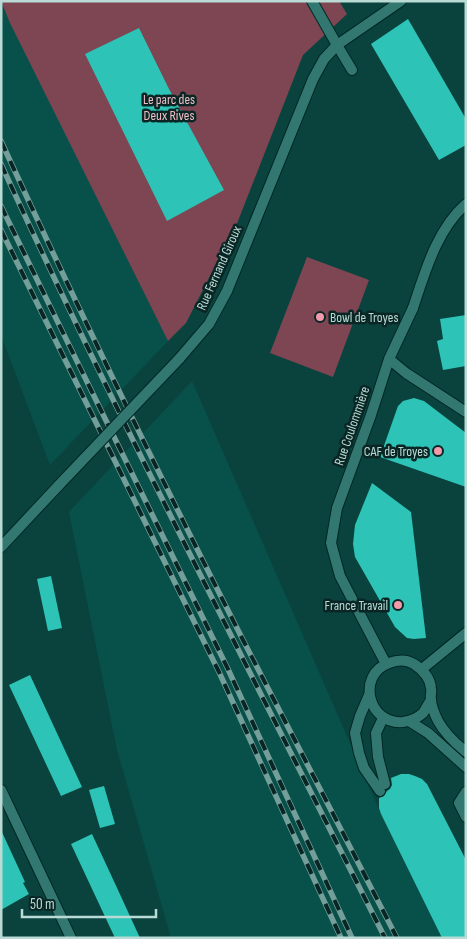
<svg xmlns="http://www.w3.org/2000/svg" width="467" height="939" viewBox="0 0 467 939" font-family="'Sofia Sans Condensed',sans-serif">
<rect width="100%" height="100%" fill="#0a433e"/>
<!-- built -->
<path fill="#08504a" d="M1 3 168 341 50 465 1 335Z
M192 381 381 814 442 938H171L117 750 69 512Z"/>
<!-- green -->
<path fill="#7d4652" d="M1 1H339L347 14 303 55 238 221 186 323 168 341 10 23Z
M307 257 369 280 333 377 270 353Z"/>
<!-- building -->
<path fill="#2dc3b6" d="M408 19 466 119V145L439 160 371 44Z
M139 28 169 89 224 190 167 221 85 54Z
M466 315V366L443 370 437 341 443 339 440 319Z
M414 398 424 401 466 433V487L380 457 398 406 403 401Z
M372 483 411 512 426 638 414 639 407 638 395 627 355 557 353 544 355 525Z
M51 576 62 628 48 631 37 579Z
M30 675 82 787 61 796 9 685Z
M401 774H409L415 776 422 779 427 784 466 860V938H442L381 814 379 808V798L384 796 387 791 390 789 392 785 391 778Z
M104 786 115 824 100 828 89 790Z
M1 830 25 882 23 883 29 894 1 910Z
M92 834 118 890 140 938H115L71 844Z"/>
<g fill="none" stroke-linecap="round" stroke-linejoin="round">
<!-- service casing -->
<g stroke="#012724" stroke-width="12">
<path id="service" d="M413 308C425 272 437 229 466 204
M369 695 360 716 355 733 359 753 364 768 380 791
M383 718 376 733 378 757 385 784
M466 792 459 803 466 817"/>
</g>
<!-- pedestrian casing -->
<g stroke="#012724" stroke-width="12">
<path id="pedestrian" d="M337 45 352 70"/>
</g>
<!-- minor casing -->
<g stroke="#012724" stroke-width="12">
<path id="minor" d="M312 1 337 45
M389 359 406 373 466 412
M386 664 340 576 331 543 337 508 371 415 389 359 413 308
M422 669 466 633
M431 700C428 704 426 709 423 713 418 718 409 721 403 722 368 725 356 675 389 663 397 660 406 659 414 664 423 670 430 677 431 688 432 692 430 696 431 699 431 706 435 715 438 721 445 734 455 743 466 752
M409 721 428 733 466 767
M1 790 71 938"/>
</g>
<!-- tertiary casing -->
<g stroke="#012724" stroke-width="12">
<path id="tertiary" d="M179 359 209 324 227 291 313 79 324 59 337 45 401 1
M1 547 59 485"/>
</g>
<!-- service -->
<use href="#service" stroke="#327871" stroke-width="10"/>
<!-- pedestrian -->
<use href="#pedestrian" stroke="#327871" stroke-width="10"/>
<!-- minor -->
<use href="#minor" stroke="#327871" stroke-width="10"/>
<!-- tertiary -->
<use href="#tertiary" stroke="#327871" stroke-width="10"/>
<!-- rail casing -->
<g stroke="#739e99" stroke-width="5.5">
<path id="rail" d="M1 141C78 309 159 475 243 640 294 739 346 838 397 938
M1 164C121 426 255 681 385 938
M1 206 93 394 227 667 352 938
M1 230 219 672 341 938"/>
</g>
<!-- rail -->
<use href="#rail" stroke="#092624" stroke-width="4" stroke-dasharray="11" stroke-linecap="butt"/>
<!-- tertiary-bridge casing -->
<g stroke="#012724" stroke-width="12" stroke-linecap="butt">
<path id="tertiary-bridge" d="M59 485 179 359"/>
</g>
<!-- tertiary-bridge -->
<use href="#tertiary-bridge" stroke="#327871" stroke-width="10"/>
</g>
<!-- markers -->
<g fill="#f29aac" stroke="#092624" stroke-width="2">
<circle cx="320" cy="317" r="5"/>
<circle cx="438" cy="451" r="5"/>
<circle cx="398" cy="605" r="5"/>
</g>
<g text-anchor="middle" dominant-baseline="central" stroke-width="5" stroke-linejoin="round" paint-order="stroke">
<!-- park labels -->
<g font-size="14" fill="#f2bec8" stroke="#092624">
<text x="169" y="99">Le parc des<tspan x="169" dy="16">Deux Rives</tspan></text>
</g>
<!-- street labels -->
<g font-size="14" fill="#b9dad5" stroke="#092624">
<text transform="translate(219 268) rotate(-66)">Rue Fernand Giroux</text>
<text transform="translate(352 426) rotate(-71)">Rue Coulommière</text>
</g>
<!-- poi labels -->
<g font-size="14" fill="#b9dad5" stroke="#092624" text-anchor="end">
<text x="330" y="317" text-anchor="start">Bowl de Troyes</text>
<text x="428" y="451">CAF de Troyes</text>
<text x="388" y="605">France Travail</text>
</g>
</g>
<!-- border -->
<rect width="467" height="939" fill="none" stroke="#b9dad5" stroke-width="5"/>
<!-- scale -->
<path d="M22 909v8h134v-8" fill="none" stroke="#b9dad5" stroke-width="2.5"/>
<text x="30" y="909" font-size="15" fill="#b9dad5" stroke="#092624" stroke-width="4" paint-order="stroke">50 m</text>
</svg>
